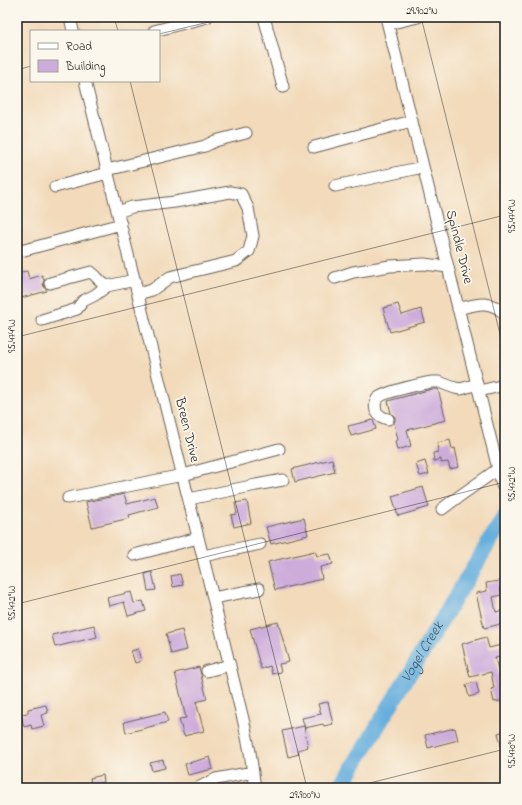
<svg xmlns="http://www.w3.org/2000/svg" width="522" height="805" viewBox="0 0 522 805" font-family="'Indie Flower',sans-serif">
<rect width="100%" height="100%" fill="#fbf7ec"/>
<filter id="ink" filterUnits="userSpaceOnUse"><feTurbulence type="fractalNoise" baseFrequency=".025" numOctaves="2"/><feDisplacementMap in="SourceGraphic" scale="8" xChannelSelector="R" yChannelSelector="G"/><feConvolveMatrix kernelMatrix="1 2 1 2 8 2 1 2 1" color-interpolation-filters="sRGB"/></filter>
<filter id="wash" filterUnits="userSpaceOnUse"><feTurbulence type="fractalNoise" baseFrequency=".012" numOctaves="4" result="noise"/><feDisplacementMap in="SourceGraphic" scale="16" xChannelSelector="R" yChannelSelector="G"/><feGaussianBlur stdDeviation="0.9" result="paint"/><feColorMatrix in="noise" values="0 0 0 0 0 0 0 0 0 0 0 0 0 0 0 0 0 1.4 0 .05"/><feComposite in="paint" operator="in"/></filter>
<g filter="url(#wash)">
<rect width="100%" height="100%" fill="#f2daba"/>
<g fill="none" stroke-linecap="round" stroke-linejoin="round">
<!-- river -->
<path stroke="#65aedd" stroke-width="16" id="s1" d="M340 788 505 516"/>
</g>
<g id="blocks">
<!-- building -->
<path fill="#cdacdb" d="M27 271 29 279 42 275 44 280 43 285 47 291 21 298 17 285V273Z
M398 304 402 315 421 309 425 322 390 332 383 308Z
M432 389H438L446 420 407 430 411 446 397 450 395 441 398 440 394 423 395 420V417L391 413 388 401Z
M373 420 376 429 351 436 348 426Z
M450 440 452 449 455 448 459 467 450 469 448 462 441 463V459L434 461 433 453 438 452 437 443Z
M332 459 335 472 295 482 292 469Z
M425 461 429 474 420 476 416 464Z
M423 487 429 507 398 516 392 496Z
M124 494 127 504 155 497 158 507 129 515 130 518 92 527 86 502Z
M247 501 251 523 234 527 231 515 237 514 235 503Z
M304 518 308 535 271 544 266 527Z
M315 551 317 556 330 554 333 564 320 567 322 579 275 590 268 562Z
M152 572 156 590 148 591 145 574Z
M180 574 183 585 173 587 171 576Z
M505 580V587H500L502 595 493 597 496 612 505 610V623L484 628 476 593 487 591 486 583Z
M131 592 134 603 143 601 146 611 128 616 124 602 109 606 107 598Z
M278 622 289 662 279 664 281 672 272 674 270 666 261 669 250 629Z
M94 625 97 637 55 647 52 635Z
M182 630 187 650 171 654 166 634Z
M486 637 489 648 505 644V656L495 658 501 680 505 679V700L494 702 491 689 494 688 491 672 470 677 462 644Z
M138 649 141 661 135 663 131 651Z
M199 667 207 699 196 702 204 731 184 736 179 719 186 718 175 673Z
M476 682 479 694 469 697 466 685Z
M328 702 333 724 324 726 323 724 305 728 302 718 321 714 318 704Z
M46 705 48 713 41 715 44 726 32 729 31 725 24 727 21 714 28 713V709Z
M165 712 168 722 126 733 124 722Z
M304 726 308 747 298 750 299 754 288 757 282 731Z
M455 728 458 740 428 748 425 735Z
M505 731V752H503L498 733Z
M210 757 213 769 188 775 185 764Z
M163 760 165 768 152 771 150 763Z
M103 775 104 782 91 785 90 778Z"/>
</g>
</g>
<g filter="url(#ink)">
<use href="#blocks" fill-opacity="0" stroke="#675e53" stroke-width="1"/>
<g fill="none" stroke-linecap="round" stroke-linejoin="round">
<!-- minor casing -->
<g stroke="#675e53" stroke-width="13">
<path id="minor" d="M70 17 73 31
M264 17 283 87
M386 17 502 485
M388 24 418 17
M154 31 207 17
M85 81 244 723 250 752 255 788
M314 147 412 121
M107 170 205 146 215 141 246 133
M335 186 423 167
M55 187 108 173
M118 212 132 207 175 202 230 192 241 194 248 208 253 236 249 251 236 261 170 277 152 290 138 294
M17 252 121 224
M335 278 353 272 390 266 424 264 448 267
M50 283 91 272C98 277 99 282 107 286L135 280
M458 309C477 304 489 299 505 314
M42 320 77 309 83 301 95 295 107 286
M479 391 505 385
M388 419C382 418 379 416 376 411 375 407 375 402 377 399 382 392 422 384 431 382H439L455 388 461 389 477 384
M68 498 183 475 279 449
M189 499 256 485 283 480
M442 509 454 500 498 469
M134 555 198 538
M203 556 260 544
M213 598 259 589
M207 671 230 665
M198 788 216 779 253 772"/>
</g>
<!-- minor -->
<use href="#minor" stroke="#fff" stroke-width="11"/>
</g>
</g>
<!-- ticks -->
<path fill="none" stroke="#1c1c1c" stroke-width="1" stroke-opacity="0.45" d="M114 17 118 31M421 17 505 354M159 34 229 17M17 70 31 66M130 81 307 788M17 337 505 215M17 604 505 482M350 788 505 749"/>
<g text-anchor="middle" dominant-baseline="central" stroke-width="3.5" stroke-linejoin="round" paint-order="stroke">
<!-- street labels -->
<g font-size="14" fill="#1c1c1c" stroke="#fbf7ec">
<text transform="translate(459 247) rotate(76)">Spindle Drive</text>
<text transform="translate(187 430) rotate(76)">Breen Drive</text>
</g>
<!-- water labels -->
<g font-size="15" font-style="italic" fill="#395669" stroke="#fbf7ec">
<text stroke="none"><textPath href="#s1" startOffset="159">Vogel Creek</textPath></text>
</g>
</g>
<!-- margin -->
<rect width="522" height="805" fill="none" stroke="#fbf7ec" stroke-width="44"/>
<!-- legend -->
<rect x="30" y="30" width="130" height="52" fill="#fbf7ec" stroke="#a29f99"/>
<rect x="38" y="43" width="20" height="6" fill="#ffffff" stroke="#a29f99"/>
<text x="66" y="50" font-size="12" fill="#1c1c1c">Road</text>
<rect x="38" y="60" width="20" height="12" fill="#cdacdb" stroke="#a29f99"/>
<text x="66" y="70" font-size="12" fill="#1c1c1c">Building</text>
<rect x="22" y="22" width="478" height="761" fill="none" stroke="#1c1c1c" stroke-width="1.5"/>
<g font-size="10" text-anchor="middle" fill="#1c1c1c">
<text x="422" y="14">29.902°N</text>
<text transform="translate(511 216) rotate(-90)" y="4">95.474°W</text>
<text transform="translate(11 336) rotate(-90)" y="4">95.474°W</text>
<text transform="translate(511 484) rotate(-90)" y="4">95.472°W</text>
<text transform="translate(11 603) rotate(-90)" y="4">95.472°W</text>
<text transform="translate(511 751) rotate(-90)" y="4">95.470°W</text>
<text x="305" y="798">29.900°N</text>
</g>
</svg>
